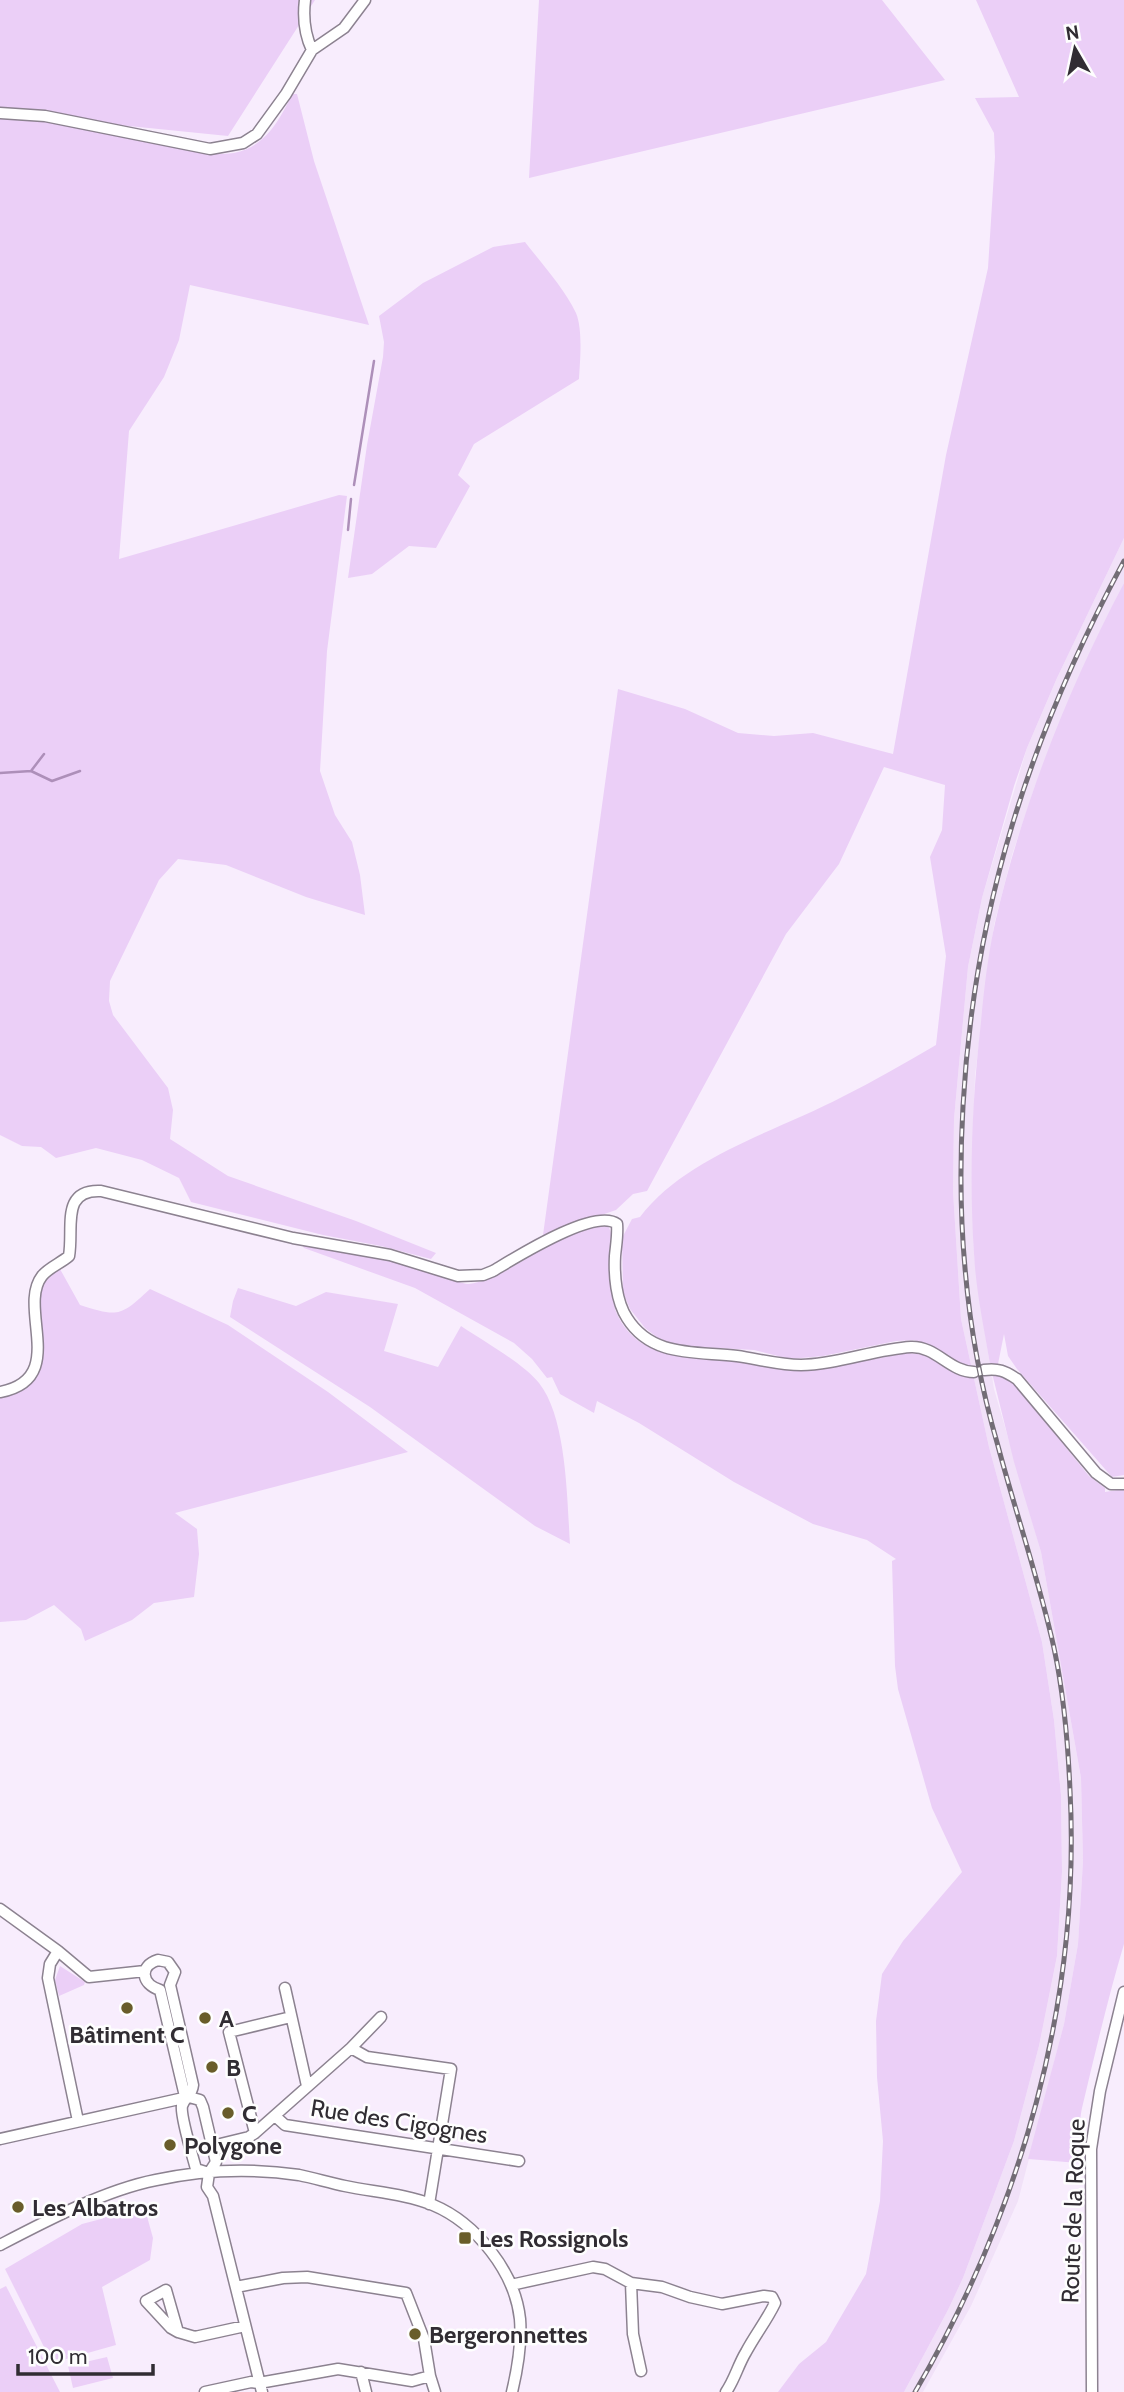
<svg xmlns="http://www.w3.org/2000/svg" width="1124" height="2392" viewBox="0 0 1124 2392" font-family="Cabin,sans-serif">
<rect width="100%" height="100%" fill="#f8edfd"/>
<!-- built -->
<path fill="#f1e1f8" d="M1124 538V583L1091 650 1061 721 1035 786 1012 855 994 925 975 1075 972 1174 974 1256 983 1321 994 1389 1041 1552 1081 1778 1083 1861 1078 1944 1064 2024 1018 2201 971 2306 923 2392H904L948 2310 963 2278 1014 2141 1039 2046 1057 1956 1062 1872 1061 1795 1054 1720 1042 1642 989 1447 961 1319 953 1191 954 1119 968 967 982 898 1027 748 1057 678Z"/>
<!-- green -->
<path fill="#ebcff7" d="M0 0H315L228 136 0 113Z
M539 0H882L945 80 529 178Z
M976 0H1124V538L1057 678 1027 748 1014 786 982 898 968 967 954 1119 953 1191 961 1319 989 1447 1042 1642 1054 1720 1061 1795 1062 1872 1057 1956 1039 2046 1014 2141 963 2278 948 2310 904 2392H778L799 2364 826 2342 866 2274 880 2201 883 2141 877 2077 876 2021 882 1974 903 1941 962 1872 932 1808 898 1689 895 1666 892 1561 896 1559 867 1540 813 1524 734 1482 639 1423 597 1401 594 1413 560 1394 552 1377 547 1378 532 1359 514 1343 415 1288 304 1248 302 1245C309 1245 316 1247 323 1248 350 1251 377 1254 403 1262 416 1266 462 1285 469 1284 515 1278 562 1222 608 1226 620 1245 605 1286 617 1314 639 1362 692 1356 734 1361 755 1363 777 1370 798 1369 835 1367 872 1359 909 1353L924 1355 936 1360 938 1349 914 1340 896 1341 823 1356 790 1359 754 1350 679 1346 658 1338 645 1328 630 1309 623 1292 622 1238 632 1219 640 1217C685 1157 777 1131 842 1097 874 1081 905 1063 936 1045L946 956 930 857 942 830 945 785 884 767 839 864 786 934 647 1191 633 1194 616 1210 543 1235 618 689 685 709 738 733 774 736 813 733 893 754 946 455 988 268 995 157 994 133 975 98 1019 97Z
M292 94H297L314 161 369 325 190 285 179 340 164 377 129 431 119 559 339 495 347 496 327 651 320 771 335 815 352 842 360 875 365 915 306 897 226 865 178 859 159 880 110 981 109 1001 113 1015 168 1088 173 1110 170 1139 228 1176 356 1221 436 1253 431 1259 381 1246 323 1235 191 1202 179 1178 142 1160 96 1148 56 1158 41 1147 22 1146 0 1135V118C46 120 89 127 133 136 166 143 200 158 234 153 265 147 280 120 292 94Z
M525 242C542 264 564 288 576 313 583 330 580 361 579 379L474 444 458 475 470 486 436 548 409 546 372 574 348 578 367 445 383 357 384 342 379 316 423 283 493 247Z
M1124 583V1475L1112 1477 1017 1369 1008 1356 1004 1334 998 1364H990C984 1328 976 1291 974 1254 969 1177 972 1099 981 1022 984 989 988 955 995 923 1022 805 1068 689 1124 583Z
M60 1269 80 1305C118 1317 120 1317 150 1289L228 1325 328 1392 408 1452 175 1513 197 1529 199 1554 194 1597 154 1603 132 1620 85 1641 81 1629 54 1605 26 1620 0 1622V1396C15 1396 24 1392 32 1379 37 1371 41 1364 42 1354 44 1333 31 1297 46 1278 49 1274 56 1272 60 1269Z
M238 1288 296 1306 326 1292 398 1304 384 1351 438 1367 461 1326C483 1341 523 1363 539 1383 567 1418 567 1500 570 1544L535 1526 370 1407 230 1317 233 1301Z
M992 1373 1002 1376 1016 1386 1089 1476 1105 1488V1492L1124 1489V1944C1108 1998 1095 2053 1082 2108 1078 2125 1083 2140 1073 2155L1079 2163 1028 2159 1064 2024 1078 1944 1083 1861 1081 1778 1041 1552 1014 1462Z
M60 1966 85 1982 84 1985 59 1996 55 1980Z
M143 2202 153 2238 150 2260 102 2287 116 2345 52 2363 5 2269 82 2224 101 2219Z
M6 2286 60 2392H0V2289Z
M107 2357 113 2378 73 2388 68 2366Z"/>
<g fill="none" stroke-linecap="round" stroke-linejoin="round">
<!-- stream -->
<path stroke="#ad8fb9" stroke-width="2.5" d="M354 485 374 361
M348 530 351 499
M31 771 44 754
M0 773 31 771 52 781 80 771"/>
<!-- street casing -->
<g stroke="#8c8290" stroke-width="13">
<path id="street" d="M305 0C303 16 305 35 312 50
M0 113 45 116 210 149 243 143 257 134 286 94 312 50 344 28 365 0
M984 1370C998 1368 1005 1371 1017 1379L1096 1473 1111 1484H1124
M0 1392C69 1379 17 1308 42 1276 48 1268 61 1263 69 1256 74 1228 60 1189 101 1191L293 1238 390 1255 458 1276 483 1275 493 1271C515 1258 595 1207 617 1224 618 1235 616 1245 615 1256 614 1275 616 1301 627 1318 652 1358 697 1351 737 1356 758 1359 780 1365 801 1365 835 1365 876 1349 911 1347 936 1346 950 1372 974 1372
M0 1909 58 1951 89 1977 145 1971
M58 1951 50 1964 48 1978 78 2121
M285 1988 307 2086
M351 2048 367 2057 451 2069 429 2204
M275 2116 285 2125 519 2161
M255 2133 229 2032 291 2017
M0 2139 188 2097
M212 2146 249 2137 255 2133 351 2048 381 2017
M209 2173 196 2169C193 2157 180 2116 182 2106 185 2097 192 2095 193 2085L170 1985 175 1972 168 1962 158 1960C139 1966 141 1984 160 1990L184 2092 189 2097 200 2100 203 2107 216 2162 209 2173 207 2187 213 2196 262 2392
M0 2245C46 2221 105 2190 156 2180 202 2170 252 2168 299 2175 314 2178 330 2183 345 2186 374 2192 406 2194 433 2205 476 2223 515 2272 520 2319 522 2344 518 2367 512 2392
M631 2283 633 2334 641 2371
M511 2285 593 2267 605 2269 631 2283 662 2287 690 2297 722 2304 764 2296 772 2297 775 2303C767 2320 755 2335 746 2352 738 2365 735 2379 726 2392
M178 2332 171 2328 146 2301 166 2290 178 2332 195 2337 245 2326
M361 2372 366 2392
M430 2376 435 2392
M205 2392 251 2382 259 2383 338 2369 412 2381 430 2376 424 2339 406 2293 307 2277 283 2278 236 2287
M1092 2392 1091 2149 1100 2091 1124 1992"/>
</g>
<!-- street -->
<use href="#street" stroke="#fff" stroke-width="10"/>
<!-- rail casing -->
<g stroke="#736d76" stroke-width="5">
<path id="rail" d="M915 2392C1021 2211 1081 2001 1070 1790 1068 1743 1064 1695 1054 1648 1039 1580 1016 1514 998 1446 981 1388 970 1328 965 1268 960 1214 960 1159 963 1106 974 907 1030 736 1124 561"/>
</g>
<!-- rail -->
<use href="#rail" stroke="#fefefe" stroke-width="2.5" stroke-dasharray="8" stroke-linecap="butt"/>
</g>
<!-- markers -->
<g fill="#695d2a" stroke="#fefefe" stroke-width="2.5">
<circle cx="127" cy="2008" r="7"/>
<circle cx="205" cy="2018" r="7"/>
<circle cx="212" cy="2067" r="7"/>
<circle cx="228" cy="2113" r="7"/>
<circle cx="170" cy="2145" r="7"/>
<circle cx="18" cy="2207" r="7"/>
<rect x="458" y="2231" width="14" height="14" rx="3.5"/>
<circle cx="415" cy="2334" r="7"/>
</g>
<g text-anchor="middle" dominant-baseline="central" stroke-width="5" stroke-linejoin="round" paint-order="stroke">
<!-- poi labels -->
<g font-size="24" font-weight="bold" fill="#312d33" stroke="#fefefe" text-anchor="start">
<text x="219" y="2018">A</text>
<text x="127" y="2034" text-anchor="middle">Bâtiment C</text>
<text x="226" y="2067">B</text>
<text x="242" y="2113">C</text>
<text x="184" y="2145">Polygone</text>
<text x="32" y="2207">Les Albatros</text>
<text x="479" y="2238">Les Rossignols</text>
<text x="429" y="2334">Bergeronnettes</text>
</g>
<!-- street labels -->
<g font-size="24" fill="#312d33" stroke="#fefefe">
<text transform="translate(399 2121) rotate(9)">Rue des Cigognes</text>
<text transform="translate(1073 2211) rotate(-88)">Route de la Roque</text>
</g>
</g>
<!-- north arrow -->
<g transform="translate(1075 49) rotate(351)" stroke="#fefefe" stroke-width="5" paint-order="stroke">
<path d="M0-5L12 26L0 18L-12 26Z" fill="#312d33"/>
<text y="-10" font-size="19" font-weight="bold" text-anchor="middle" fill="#312d33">N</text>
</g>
<!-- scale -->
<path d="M18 2364v10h135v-10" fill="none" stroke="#312d33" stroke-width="3.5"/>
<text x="28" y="2364" font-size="21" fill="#312d33" stroke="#fefefe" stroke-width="5" paint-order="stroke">100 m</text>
</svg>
